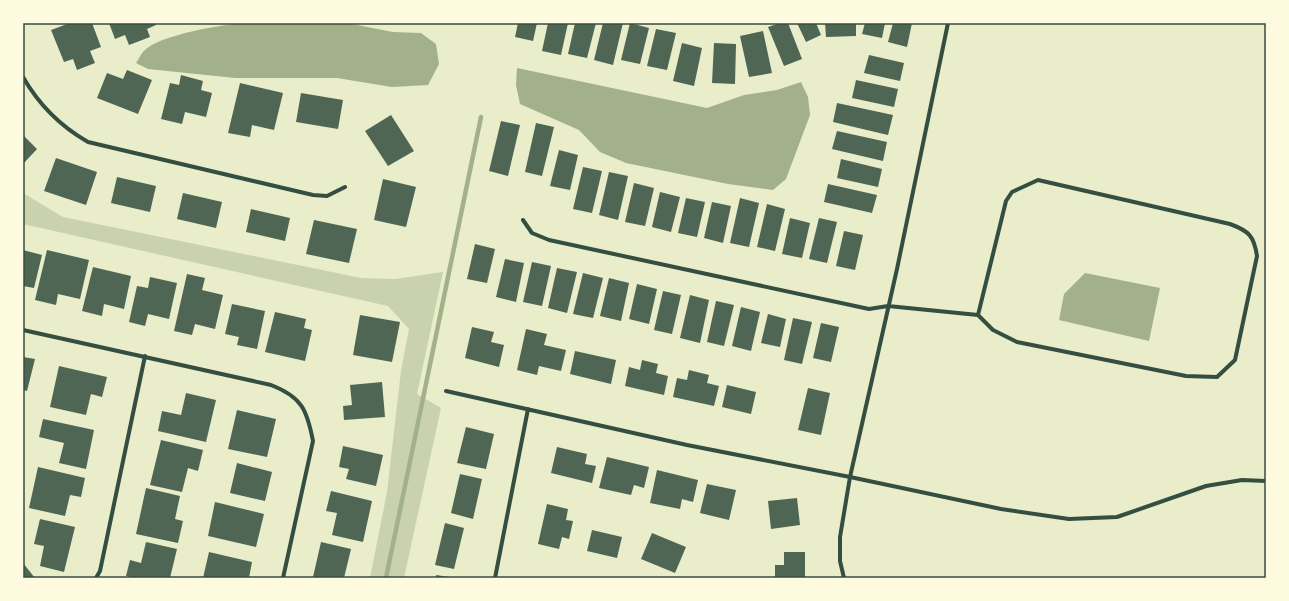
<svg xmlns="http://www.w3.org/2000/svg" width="1289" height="601" viewBox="0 0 1289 601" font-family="'Archivo Narrow',sans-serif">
<rect width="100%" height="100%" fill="#e9edc9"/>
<!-- green -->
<path fill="#cad2ad" d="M23 193 63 217 361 278 395 279 443 272 417 394 441 408 404 578H370L387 492 401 371 409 329 388 306 23 224Z"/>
<!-- water -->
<path fill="#a3b18a" d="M246 23H347L393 32 421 33 436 44 439 64 428 85 392 87 337 78H235L148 69 136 63C139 59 141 53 145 50 160 35 224 24 246 23Z
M517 68 707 108 744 95 777 90 801 82 808 97 810 115 786 179 773 190 728 184 626 163 600 152 579 130 520 104 516 85Z
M1085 273 1160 288 1149 341 1059 320 1064 294Z"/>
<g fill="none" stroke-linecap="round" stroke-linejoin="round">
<!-- stream -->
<path stroke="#a3b18a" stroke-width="4.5" d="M386 578 481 117"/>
</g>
<!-- building -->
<path fill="#4f6655" d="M70 23H92L101 47 90 51 95 63 77 70 73 59 64 62 51 30Z
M109 23H155L156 25 147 29 150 37 129 45 125 35 115 39Z
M518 23H537L533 41 515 37Z
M548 23H568L561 55 542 51Z
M575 23H596L587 58 568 54Z
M603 23H623L613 65 594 60Z
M630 23 649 28 640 64 621 60Z
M780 23H788L802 59 784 66 768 27Z
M797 23H816L821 35 806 42Z
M825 23H856V36L826 37Z
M865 23H885L882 38 862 34Z
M893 23H912L907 47 888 42Z
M656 29 676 33 667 70 647 66Z
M763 31 772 73 749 77 740 36Z
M682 43 702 48 694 86 673 81Z
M714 43 736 44 735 84 712 83Z
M869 55 904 63 900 81 864 73Z
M127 70 152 80 138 114 97 98 107 73 123 79Z
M181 75 203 81 201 90 212 93 206 117 185 112 182 124 161 119 170 83 179 85Z
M856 80 898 89 894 107 852 98Z
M240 83 283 93 274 130 252 125 250 137 228 133Z
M301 93 343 100 338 129 296 122Z
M837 103 893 115 888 135 833 122Z
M391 115 414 151 388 166 365 131Z
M501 121 520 125 508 176 489 171Z
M536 123 554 127 542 176 525 172Z
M837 131 887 142 883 161 832 149Z
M23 135 37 149 23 164Z
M559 150 578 155 570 190 550 186Z
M56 158 97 172 86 205 44 191Z
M841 159 882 169 878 187 837 178Z
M583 167 602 171 592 213 573 209Z
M609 172 628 176 618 220 599 215Z
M117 177 156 186 150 212 111 203Z
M383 179 416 187 406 227 374 220Z
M634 183 654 188 645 226 625 222Z
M828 184 877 195 872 213 824 202Z
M660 192 680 197 671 232 652 227Z
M183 193 222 202 216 228 177 219Z
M686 198 705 202 697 237 678 233Z
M740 198 759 203 749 247 730 243Z
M712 202 731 206 723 243 704 238Z
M767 204 785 209 775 251 757 247Z
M251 209 290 218 285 241 246 232Z
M790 218 810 223 802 258 782 254Z
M819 218 837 222 827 263 809 259Z
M314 220 357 229 349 263 306 254Z
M844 231 863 235 855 270 836 266Z
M475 244 495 249 487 283 467 279Z
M23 250 42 255 34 288 23 286Z
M47 250 89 260 80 299 58 294 56 305 35 300Z
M505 259 524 263 516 302 496 297Z
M532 262 551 266 542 306 523 302Z
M93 267 131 276 124 309 104 304 102 316 82 311Z
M557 268 577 272 567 313 548 308Z
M583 273 603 278 593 318 573 314Z
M187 274 205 278 202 290 223 295 215 329 195 324 192 335 174 331Z
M150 277 177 283 169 319 148 314 145 326 129 322 137 286 148 288Z
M609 278 629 283 621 321 600 316Z
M637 284 657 289 649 324 629 319Z
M663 291 681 295 672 334 654 330Z
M690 295 709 300 700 343 680 338Z
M716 301 734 305 724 346 707 342Z
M232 304 265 311 257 349 237 345 239 337 225 334Z
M741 307 760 312 751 351 732 346Z
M275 312 306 319 304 328 312 330 305 361 265 352Z
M768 314 786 319 780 347 761 343Z
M360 315 400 322 392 362 353 355Z
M793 318 812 322 802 364 784 360Z
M821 323 839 327 831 362 813 358Z
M472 327 494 332 491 342 504 345 499 367 465 358Z
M526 329 547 334 544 345 566 350 561 371 539 366 537 375 517 370Z
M575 351 616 360 611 384 570 374Z
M23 357 35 359 27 391 23 390Z
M642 360 658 364 656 373 668 376 664 395 625 386 629 367 640 370Z
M59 366 107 377 102 397 91 394 86 415 50 407Z
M689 370 709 375 707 383 719 386 714 406 673 397 677 378 687 380Z
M382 382 385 417 344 420 343 406 352 405 350 385Z
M727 385 756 392 751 414 722 407Z
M808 388 830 393 821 435 798 430Z
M186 393 216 400 206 442 158 431 162 411 181 415Z
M237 410 276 419 267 457 228 449Z
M43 419 94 430 86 469 59 463 64 443 39 437Z
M466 427 494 434 486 469 457 463Z
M161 440 203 450 198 471 188 468 182 492 150 485Z
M343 446 383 455 376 486 346 479 349 469 339 467Z
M557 447 587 454 585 464 596 466 592 483 551 473Z
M607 457 649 467 644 488 634 485 631 495 599 488Z
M237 463 272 472 265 501 230 493Z
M38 467 85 478 81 497 70 495 65 516 29 508Z
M657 470 698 480 693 502 682 499 680 509 650 503Z
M460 474 482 479 473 519 451 513Z
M707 484 736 490 729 520 700 513Z
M146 488 180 496 175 519 183 521 178 543 136 534Z
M331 491 372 501 363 542 332 535 337 513 326 511Z
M797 498 800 525 771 529 768 501Z
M215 502 264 514 256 547 208 536Z
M547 504 568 509 566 520 573 521 569 539 562 537 559 549 538 544Z
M40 519 75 527 64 572 40 566 44 546 34 544Z
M445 523 464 528 454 569 435 565Z
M592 530 622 537 617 558 587 551Z
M652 533 686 547 675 573 641 559Z
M146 542 177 549 170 578H135L126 576 130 560 141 563Z
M321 542 351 549 344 578 313 577Z
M209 552 252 562 249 578H203Z
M784 552H805V578L775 577V565H784Z
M23 563 35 578H23Z
M436 575 449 577V578H436Z"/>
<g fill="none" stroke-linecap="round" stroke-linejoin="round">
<!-- minor -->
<path stroke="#344e41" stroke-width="4" d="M23 77C39 105 60 126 88 142L313 195 327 196 345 187
M523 220 532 233 549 240 869 309 888 306 978 315 993 330 1017 342 1186 376 1217 377 1235 360 1257 256C1254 236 1249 231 1230 224L1038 180 1012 192 1006 201 978 315
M23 330 271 385C302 397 307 410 313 441L283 578
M446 391 687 445 850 477 1001 509 1069 519 1117 517 1206 486 1242 480 1266 481
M96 578 100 571 145 356
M495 578 528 409
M844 578 840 561V537L850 477 897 269 948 23"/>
</g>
<!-- border -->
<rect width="1289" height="601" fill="none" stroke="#fefae0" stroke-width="48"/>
<rect x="24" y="24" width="1241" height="553" fill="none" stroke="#344e41" stroke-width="1.5"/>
</svg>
